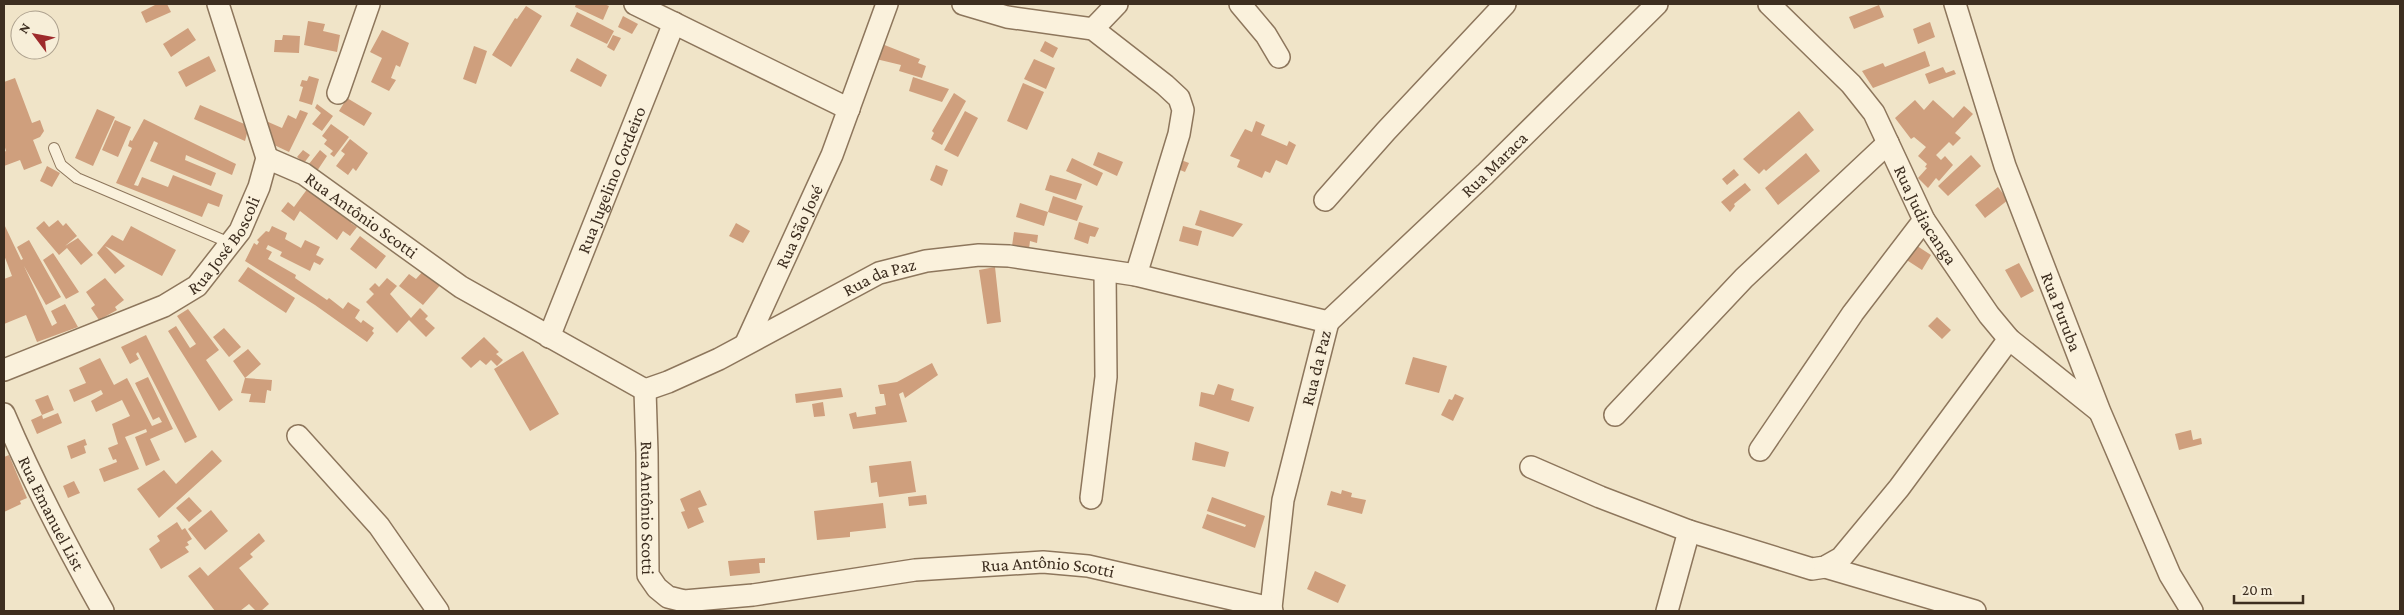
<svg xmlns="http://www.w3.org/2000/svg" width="2404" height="615" viewBox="0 0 2404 615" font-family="'Crimson Pro',serif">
<rect width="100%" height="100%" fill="#f0e4c8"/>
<!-- building -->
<path fill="#cf9f7d" d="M157 4H167L171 12 146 23 141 12Z
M576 4H604L609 6 603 20 575 7Z
M1879 5 1884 17 1854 29 1849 17Z
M526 6 542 16 511 67 492 55 515 18 517 19Z
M577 12 614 31 607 44 570 26Z
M623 16 638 24 632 34 618 27Z
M308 21 325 24 323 31 340 35 337 52 304 45Z
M1930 22 1935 37 1918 44 1913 29Z
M188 28 196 40 171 57 163 44Z
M382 30 409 43 400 67 396 65 391 78 396 80 389 91 371 82 382 58 370 52Z
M283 35 300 36 299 53 274 52 275 40H282Z
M613 35 621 38 614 51 607 47Z
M1045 41 1058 48 1053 58 1040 51Z
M882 44 920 59 918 63 926 66 922 78 899 71 901 65 876 59Z
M474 46 487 51 476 84 463 79Z
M1925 51 1930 66 1873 88 1862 71 1883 63 1885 67Z
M209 56 216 71 186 87 178 72Z
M577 58 607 75 601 87 570 71Z
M1034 59 1055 68 1046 89 1024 79Z
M1943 67 1946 73 1954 70 1956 74 1929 84 1925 74Z
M309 76 319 79 312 105 299 101 303 87 300 86 302 80 307 81Z
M913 77 949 89 942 102 909 91Z
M15 78 32 123 40 120 44 131 40 137 33 140 42 163 24 170 20 160 4 166V152L6 151 4 144V82Z
M1023 83 1044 92 1027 130 1007 121Z
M954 93 966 101 942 145 931 139 934 133 932 131Z
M347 98 372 113 364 126 339 111Z
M1915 100 1924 110 1933 100 1953 118 1964 106 1973 114 1955 133 1961 138 1953 146 1949 142 1936 155 1941 160 1945 156 1953 165 1939 181 1936 178 1928 188 1918 178 1927 168 1925 167 1927 164 1918 156 1926 147 1914 137 1911 139 1895 118Z
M317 104 333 116 322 131 312 124 321 113 315 108Z
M200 105 249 126 245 141 194 119Z
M97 109 115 117 93 166 75 158Z
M300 110 308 113 289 152 272 144 266 121 282 128 288 115 296 119Z
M965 111 978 118 958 157 944 150Z
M1799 111 1814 130 1766 171 1764 169 1759 174 1743 159Z
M144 119 236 164 232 175 186 155 185 160 216 173 211 186 150 161 158 143 154 141 134 185 138 186 142 177 168 187 173 175 223 195 219 207 208 203 202 217 116 183 132 148 128 146 130 140 132 141 137 132Z
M115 120 131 127 118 157 102 150Z
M1256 121 1265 125 1261 135 1287 146 1289 141 1296 145 1287 165 1276 160 1270 173 1265 171 1262 178 1237 167 1240 160 1230 156 1245 129 1252 132Z
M331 124 349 137 334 157 330 154 333 151 324 144 327 140 322 136Z
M350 139 368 153 356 171 353 168 348 175 336 166 345 154 341 151Z
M303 150 310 155 304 163 297 157Z
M320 150 327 156 317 171 305 169Z
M1098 152 1123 162 1117 176 1093 165Z
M1806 153 1820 171 1778 205 1765 188Z
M1971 155 1981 166 1948 196 1938 186Z
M1173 157 1189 163 1185 172 1170 166Z
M1072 158 1103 173 1097 186 1066 171Z
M936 165 948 170 942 186 930 180Z
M47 166 60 173 52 187 40 181Z
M1734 169 1739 175 1727 185 1722 179Z
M1050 175 1082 184 1076 200 1045 190Z
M1745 183 1751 190 1734 204 1735 206 1730 212 1721 202Z
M1998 187 2008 200 1985 218 1975 205Z
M308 188 353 220 351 223 357 227 350 236 343 231 337 240 300 211 294 221 281 211 288 202 294 207Z
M1053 196 1083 206 1077 221 1048 212Z
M1020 203 1048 212 1044 226 1016 217Z
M1200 210 1243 224 1233 237 1195 225Z
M58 220 63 226 66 223 77 236 65 246 78 238 93 255 81 265 67 248 59 255 36 228 44 221 49 227Z
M1079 222 1099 228 1095 237 1090 236 1088 244 1074 239Z
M736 223 750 231 743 243 729 236Z
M4 224 21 260 23 259 17 247 29 240 61 297 46 305 24 266 52 326 57 323 51 311 65 304 78 327 37 342 26 315 4 324V279L12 276 4 255Z
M131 226 176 250 162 276 105 246 125 266 115 274 97 253 112 235 123 241Z
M272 226 287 233 285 239 301 248 305 240 320 247 316 255 324 259 320 265 314 262 310 271 280 256 282 252 268 245 266 249 272 252 268 259 296 275 295 278 327 300 329 298 343 309 348 302 360 310 355 318 361 323 363 320 374 328 372 331 374 333 367 342 315 305 245 261 254 243 257 245 259 242 257 240 266 231 269 232Z
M1183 226 1202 231 1198 246 1179 241Z
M1014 232 1038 235 1037 243 1030 241 1029 249 1012 246Z
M360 236 386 256 376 269 350 249Z
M1911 242 1931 255 1922 270 1902 257Z
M53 253 79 292 66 299 43 260Z
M2019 263 2034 291 2021 298 2005 270Z
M248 267 295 298 286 313 238 281Z
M995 267 1001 322 987 324 979 270Z
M424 270 442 283 423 305 399 286 409 274 416 279Z
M105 278 124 300 115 307 117 310 99 320 91 308 95 305 86 292Z
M387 278 397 286 390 294 411 318 420 308 428 316 425 319 435 328 426 337 409 320 397 333 366 302 374 294 369 289 375 283 379 287Z
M188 309 219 350 206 360 233 400 219 411 168 331 176 326 190 348 196 344 177 316Z
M1937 317 1951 330 1942 339 1928 326Z
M224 328 241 347 229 357 213 337Z
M146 335 197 437 185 443 138 352 136 354 139 359 130 364 121 347Z
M484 337 499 352 496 354 503 360 497 366 491 360 486 365 480 360 471 368 461 358Z
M248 349 261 364 245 378 233 361Z
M523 351 559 414 530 431 494 369Z
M1413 357 1447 366 1439 393 1405 384Z
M100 358 114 385 127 378 152 426 162 422 159 417 153 420 135 383 148 377 173 429 150 439 160 460 146 466 135 437 147 432 146 429 125 437 139 469 104 482 99 469 117 462 116 459 113 460 108 448 118 444 112 424 130 416 122 400 96 412 91 401 103 394 101 390 74 402 69 390 86 383 79 368Z
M932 363 938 375 905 398 903 392 899 394 907 422 853 429 849 414 856 412 857 417 876 414 875 407 886 405 884 394H880L878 385 897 382Z
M245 378 272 380 271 391 267 390 265 403 249 402 251 394 241 393Z
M1218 384 1234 389 1231 400 1254 407 1249 422 1199 406 1201 392 1214 395Z
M841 388 843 397 796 403 795 394Z
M1455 394 1464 398 1453 421 1441 415 1449 399 1452 400Z
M48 395 54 410 42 415 35 400Z
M823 402 825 416 814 417 812 404Z
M58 413 62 423 37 434 31 420 42 415 43 419Z
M2191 430 2193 440 2201 438 2202 444 2179 450 2175 434Z
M85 439 87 445 84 446 86 453 71 459 67 446Z
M1195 442 1229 452 1225 467 1192 460Z
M212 450 222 461 159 518 137 489 164 470 176 484Z
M9 455 27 498 20 501 21 504 4 512V457Z
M911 461 916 492 879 497 877 482 871 483 869 466Z
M74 481 80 493 68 498 63 486Z
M700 490 707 505 698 508 704 522 688 529 681 512 685 511 680 499Z
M1342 490 1352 493 1351 497 1366 500 1362 514 1327 505 1331 491 1341 494Z
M926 495 927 504 909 506 908 497Z
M189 497 202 511 189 522 176 508Z
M1212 497 1265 516 1255 548 1202 528 1207 514 1245 527 1246 525 1207 511Z
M883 503 886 528 850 532V537L817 540 814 511Z
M211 510 228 531 205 550 188 529Z
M177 522 182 530 185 528 192 539 187 542 189 545 185 547 189 552 161 569 149 549 160 541 157 536Z
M259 533 265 541 250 554 253 557 239 568 269 604 261 611H256L249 604 240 611H215L188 576 200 567 208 576Z
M765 558V563H759L760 573 730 576 728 561Z
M1315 571 1346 585 1338 603 1307 589Z"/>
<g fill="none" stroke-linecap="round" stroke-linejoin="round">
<!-- lane casing -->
<g stroke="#8d765c" stroke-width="12">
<path id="lane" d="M54 148 61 165 77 178 230 243"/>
</g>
<!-- street casing -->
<g stroke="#8d765c" stroke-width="24">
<g id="street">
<path d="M635 4 849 109"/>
<path d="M963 4 1007 17 1093 29 1165 85 1179 98 1183 110 1179 134 1136 275"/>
<path d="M1240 4 1266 35 1279 57"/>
<path id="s1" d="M1769 4 1851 84 1874 113 1924 220 1989 315 2009 339 2099 411"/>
<path id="s2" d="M1955 4 2005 166 2100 412 2170 575 2192 611"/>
<path d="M1093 29 1117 4"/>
<path d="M338 93 369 4"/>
<path id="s3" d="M267 158 304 174 461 287 645 390"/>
<path d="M1325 200 1386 131 1505 4"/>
<path id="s4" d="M1328 322 1485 174 1657 4"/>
<path id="s5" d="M549 337 674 23"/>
<path id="s6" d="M746 343 832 155 887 4"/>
<path id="s7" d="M4 370 164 306 197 286 240 231 259 187 267 158 218 4"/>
<path id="s8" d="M645 390 668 382 719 359 879 273 926 261 979 255 1009 256 1136 275 1328 322 1283 500 1271 608"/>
<path id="s9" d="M645 390 647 453 648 575 657 588 668 597 684 601 753 595 915 570 1043 562 1088 566 1271 608 1272 611"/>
<path id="s10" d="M4 414C33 482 67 547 103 611"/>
<path d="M1615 415 1744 278 1888 143"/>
<path d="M298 436 379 526 438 611"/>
<path d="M1760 450 1853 313 1924 220"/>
<path d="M1531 467 1600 497 1689 531 1812 569 1825 567 1841 558 1899 488 2009 339"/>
<path d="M1091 498 1106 377 1105 271"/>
<path d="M1825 567 1975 611"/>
<path d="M1667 611 1689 531"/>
</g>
</g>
<!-- lane -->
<use href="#lane" stroke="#faf1dc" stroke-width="10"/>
<!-- street -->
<use href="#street" stroke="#faf1dc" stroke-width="21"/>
</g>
<g text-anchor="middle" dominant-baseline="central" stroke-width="5" stroke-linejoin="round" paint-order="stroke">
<!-- street labels -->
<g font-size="18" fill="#3d2e20" stroke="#f7eed8">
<text stroke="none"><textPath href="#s4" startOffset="229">Rua Maraca</textPath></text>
<text stroke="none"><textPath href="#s5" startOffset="169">Rua Jugelino Cordeiro</textPath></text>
<text stroke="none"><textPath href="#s1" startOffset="266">Rua Judiacanga</textPath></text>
<text stroke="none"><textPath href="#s3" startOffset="111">Rua Antônio Scotti</textPath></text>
<text stroke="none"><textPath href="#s6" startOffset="128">Rua São José</textPath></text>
<text stroke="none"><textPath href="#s7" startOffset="260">Rua José Boscoli</textPath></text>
<text stroke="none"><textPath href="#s8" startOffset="261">Rua da Paz</textPath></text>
<text stroke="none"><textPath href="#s2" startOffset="326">Rua Puruba</textPath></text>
<text transform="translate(1316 368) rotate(-76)">Rua da Paz</text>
<text stroke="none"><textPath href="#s9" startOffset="118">Rua Antônio Scotti</textPath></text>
<text stroke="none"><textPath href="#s10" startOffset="110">Rua Emanuel List</textPath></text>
<text stroke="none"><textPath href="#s9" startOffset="598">Rua Antônio Scotti</textPath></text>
</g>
</g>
<!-- border -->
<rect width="2404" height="615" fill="none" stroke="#3d2e20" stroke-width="10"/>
<!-- north arrow -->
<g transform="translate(35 35) rotate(302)"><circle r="24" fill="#f7eed8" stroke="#ada18e"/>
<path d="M0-4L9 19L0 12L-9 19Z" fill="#9e2a2b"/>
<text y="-8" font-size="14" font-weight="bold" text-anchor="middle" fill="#3d2e20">N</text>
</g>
<!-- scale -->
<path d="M2234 595v8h69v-8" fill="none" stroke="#3d2e20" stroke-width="2.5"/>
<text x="2242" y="595" font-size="15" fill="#3d2e20" stroke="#f7eed8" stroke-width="4" paint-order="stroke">20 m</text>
</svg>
